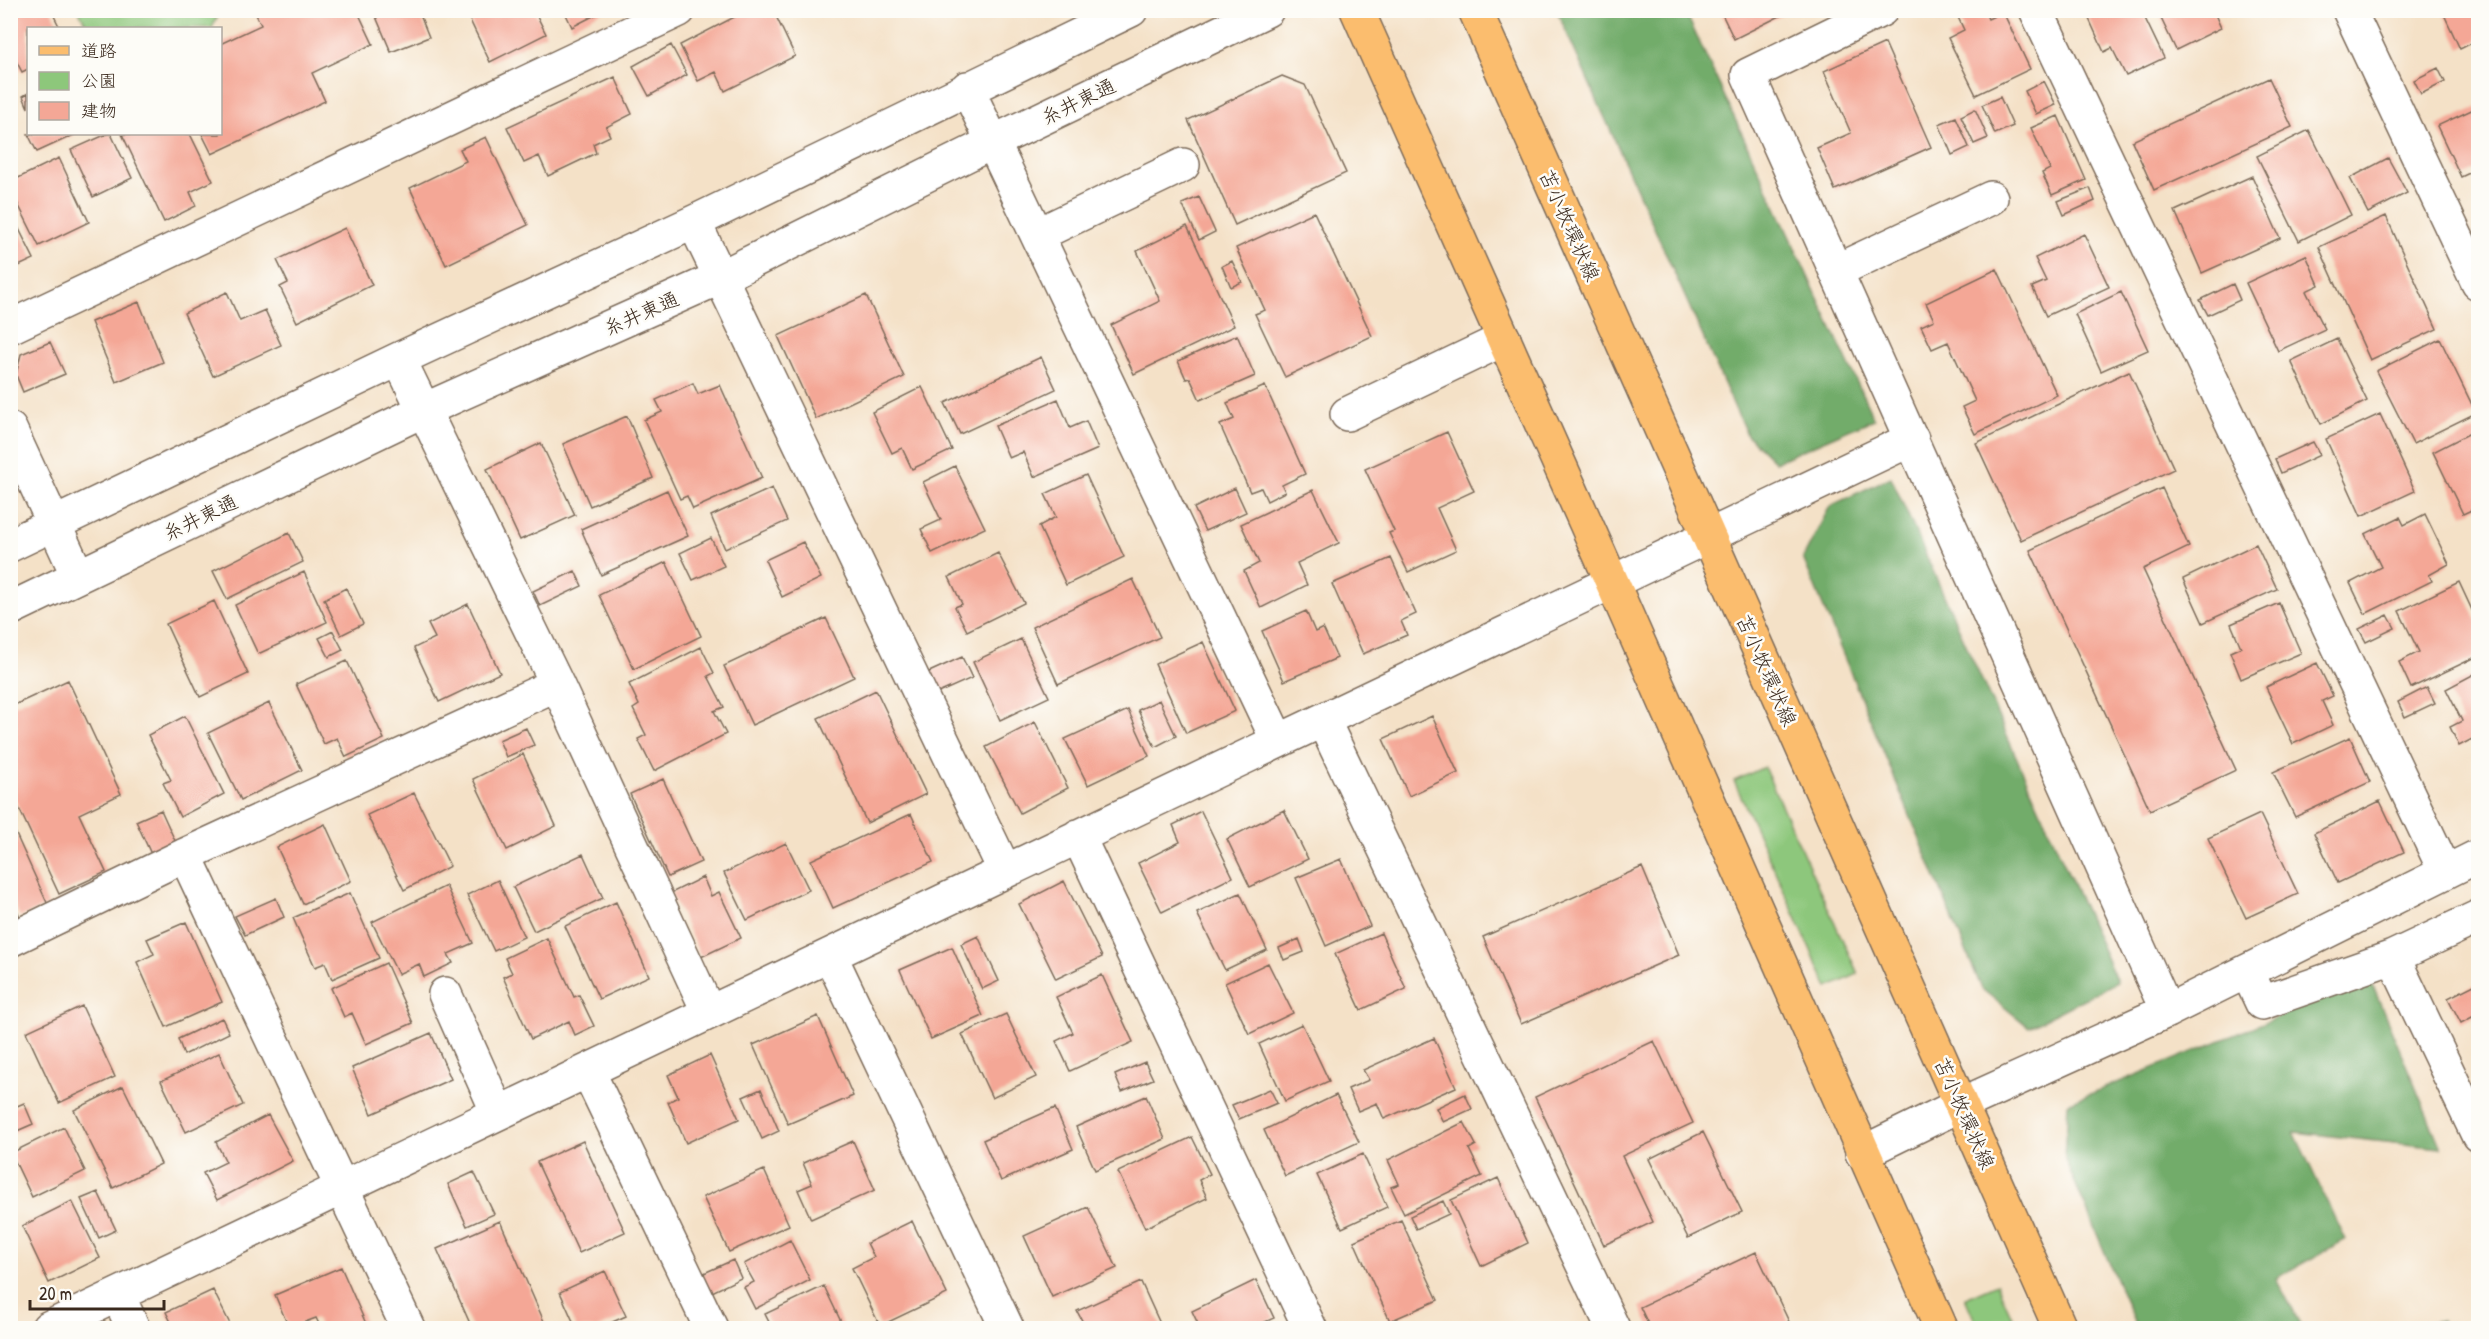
<svg xmlns="http://www.w3.org/2000/svg" width="2489" height="1339" viewBox="0 0 2489 1339" font-family="'Patrick Hand','Klee One',sans-serif">
<rect width="100%" height="100%" fill="#fdfcf7"/>
<filter id="ink" filterUnits="userSpaceOnUse"><feTurbulence type="fractalNoise" baseFrequency=".0167" numOctaves="2"/><feDisplacementMap in="SourceGraphic" scale="12" xChannelSelector="R" yChannelSelector="G"/><feConvolveMatrix kernelMatrix="1 2 1 2 8 2 1 2 1" color-interpolation-filters="sRGB"/></filter>
<filter id="wash" filterUnits="userSpaceOnUse"><feTurbulence type="fractalNoise" baseFrequency=".008" numOctaves="4" result="noise"/><feDisplacementMap in="SourceGraphic" scale="24" xChannelSelector="R" yChannelSelector="G"/><feGaussianBlur stdDeviation="1.35" result="paint"/><feColorMatrix in="noise" values="0 0 0 0 0 0 0 0 0 0 0 0 0 0 0 0 0 1.4 0 .05"/><feComposite in="paint" operator="in"/></filter>
<g filter="url(#wash)">
<rect width="100%" height="100%" fill="#f4e1c7"/>
<!-- green -->
<path fill="#8dc77b" stroke="#64784c" stroke-width="1.5" d="M79 11H220L212 28H88Z
M1764 767 1858 974 1828 988 1734 781Z
M1997 1284 2017 1328H1978L1965 1298Z"/>
<!-- forest -->
<path fill="#72ac6b" stroke="#566b44" stroke-width="1.5" d="M1557 11H1685L1874 419 1775 462 1747 435Z
M1891 477 2117 982 2029 1027 1982 989 1803 558 1830 506Z
M2370 979 2441 1148 2294 1132 2345 1240 2276 1278 2302 1328H2137L2065 1159 2068 1103Z
M2441 1320 2445 1328H2410Z"/>
<g id="blocks">
<!-- building -->
<path fill="#f4a796" d="M10 10H51L60 28H28V69L22 72 10 49Z
M254 10H357L373 44 312 73 325 101 212 154 202 134H220V44L261 25Z
M377 10H418L429 37 391 52 374 12Z
M474 10H534L546 34 490 62 467 14Z
M564 10H605L572 27Z
M748 10H773L795 56 725 91 716 72 698 81 680 45Z
M1720 10H1785L1786 13 1734 39Z
M1967 10H1984L1988 19 2003 12 2030 69 1976 95 1948 38 1964 30 1957 15Z
M2085 10H2141L2164 58 2126 76 2112 48 2104 52Z
M2157 10H2213L2221 28 2176 50Z
M2442 10H2478V40L2460 49Z
M1885 43 1931 147 1835 190 1817 148 1851 133 1824 71Z
M671 45 687 75 649 96 633 66Z
M2438 68 2445 82 2421 94 2414 80Z
M1282 76 1305 85 1346 173 1235 225 1188 120Z
M615 77 632 114 606 127 610 136 593 144 596 153 548 176 539 156 524 163 507 127Z
M2269 78 2292 127 2154 190 2132 141Z
M2044 81 2056 105 2036 114 2025 91Z
M28 93V108L23 96Z
M2000 97 2013 126 1995 134 1982 105Z
M2478 107V169L2461 177 2437 126Z
M1975 109 1988 138 1974 144 1961 116Z
M2058 116 2086 180 2052 195 2042 173 2050 169 2031 128Z
M1956 117 1969 147 1952 155 1939 124Z
M2309 130 2351 215 2299 241 2257 156Z
M28 134H76L37 152Z
M107 134H111L132 178 93 197 71 150Z
M122 134H190L213 181 190 192 196 206 164 222Z
M486 137 528 225 446 265 410 188 466 161 460 149Z
M59 158 89 222 39 246 10 188V182Z
M2388 158 2407 193 2368 213 2350 178Z
M2252 176 2280 238 2202 273 2175 211Z
M2090 188 2095 201 2064 215 2058 201Z
M1199 197 1215 232 1199 240 1182 204Z
M10 211 34 259 10 270Z
M1314 212 1372 336 1285 377 1255 314 1265 310 1236 248Z
M2386 216 2437 329 2370 360 2319 247Z
M1187 226 1234 326 1134 374 1111 325 1160 301 1137 251Z
M345 228 372 285 297 322 280 287 288 283 277 260Z
M2084 234 2109 287 2046 316 2032 287 2046 281 2035 258Z
M2306 255 2319 285 2306 291 2325 329 2278 351 2246 283Z
M1232 261 1242 282 1231 287 1222 266Z
M1997 269 2057 395 1975 434 1962 407 1975 401 1948 342 1932 349 1921 326 1934 320 1926 303Z
M2233 284 2240 300 2208 315 2200 300Z
M227 292 240 321 265 310 281 345 213 376 184 313Z
M2121 292 2148 350 2101 371 2075 314Z
M866 295 904 377 816 419 778 336Z
M139 302 163 362 116 382 91 322Z
M1237 335 1255 376 1200 400 1190 378 1186 379 1178 361Z
M2337 339 2367 401 2321 424 2291 361Z
M2440 339 2476 413 2413 444 2376 371Z
M50 342 65 374 23 392 16 375 21 354Z
M1041 357 1056 389 960 434 945 403Z
M2129 371 2174 469 2021 540 1976 443Z
M693 383 698 394 720 385 762 478 693 509 687 496 680 499 644 420 662 412 656 400Z
M1265 386 1305 474 1282 485 1285 492 1267 501 1261 488 1250 492 1220 425 1234 419 1227 403Z
M922 387 952 450 912 469 902 448 892 453 872 412Z
M1058 399 1070 428 1086 421 1098 449 1034 477 1023 452 1009 458 995 426Z
M2380 414 2415 491 2361 516 2326 439Z
M627 416 653 478 590 506 563 444Z
M2478 429V507L2463 514 2433 452Z
M1447 432 1474 491 1437 508 1456 550 1408 572 1389 533 1394 531 1365 469Z
M2313 442 2320 455 2281 473 2275 459Z
M541 443 575 515 520 540 487 469Z
M955 466 985 528 932 553 921 529 941 520 923 482Z
M1086 475 1124 557 1066 585 1039 526 1056 517 1045 494Z
M772 488 787 521 725 549 711 516Z
M1235 488 1246 512 1205 531 1194 508Z
M2162 488 2189 547 2143 569 2236 770 2150 810 2030 550Z
M667 490 688 536 601 575 581 529Z
M1313 490 1339 543 1297 563 1307 585 1261 608 1244 571 1259 563 1241 524Z
M2425 514 2449 564 2429 575 2432 581 2365 614 2350 583 2381 567 2365 534 2400 517 2404 525Z
M289 533 303 562 227 599 213 571Z
M711 538 724 566 693 580 680 553Z
M803 542 821 578 782 597 765 560Z
M2256 544 2277 589 2203 623 2183 579Z
M998 553 1024 603 967 631 955 607 962 604 949 577Z
M1391 558 1416 614 1401 621 1407 635 1363 654 1332 584Z
M666 562 701 636 634 669 599 595Z
M575 571 582 586 540 606 533 591Z
M304 572 327 622 258 654 235 605Z
M1133 579 1160 637 1058 684 1032 627Z
M2459 582 2478 623V656L2411 688 2399 662 2419 652 2399 611Z
M346 588 363 624 341 635 324 599Z
M214 601 248 674 200 697 166 624Z
M2279 603 2301 653 2241 679 2230 652 2241 647 2231 624Z
M468 604 500 673 439 702 414 648 435 638 428 624Z
M1306 611 1315 632 1323 628 1337 658 1284 681 1262 631Z
M2388 615 2395 628 2366 642 2359 629Z
M826 618 854 677 752 725 724 666Z
M333 631 343 650 329 657 319 638Z
M1021 639 1049 697 1000 720 973 662Z
M1203 642 1235 711 1186 733 1155 664Z
M701 647 714 673 708 676 724 707 714 711 726 734 654 771 638 739 646 735 633 709 639 705 629 684Z
M962 657 972 678 936 694 927 673Z
M347 661 384 739 346 757 337 738 324 744 296 684Z
M2317 663 2333 696 2322 701 2333 725 2293 744 2266 687Z
M2478 672V736L2459 746 2450 727 2462 721 2446 689Z
M68 680 121 794 79 814 106 872 59 894 10 789V707Z
M2427 687 2435 703 2405 717 2398 702Z
M876 690 926 794 867 823 818 718Z
M1159 700 1176 736 1155 747 1138 710Z
M269 703 302 770 241 800 208 733Z
M1128 710 1149 756 1088 785 1065 739Z
M185 716 224 794 180 817 163 783 171 780 148 735Z
M1432 716 1458 773 1409 796 1383 739Z
M1035 722 1068 788 1020 813 986 747Z
M526 728 534 745 506 757 499 740Z
M2350 737 2370 782 2295 817 2273 772Z
M523 754 556 826 507 850 473 779Z
M663 779 701 862 668 877 630 794Z
M414 793 450 866 404 890 367 815Z
M2380 801 2404 852 2338 883 2314 833Z
M161 810 176 843 151 854 136 821Z
M1284 810 1308 859 1250 887 1227 839Z
M1201 811 1233 877 1162 912 1138 863 1180 842 1173 825Z
M911 814 933 862 833 908 811 860Z
M2260 814 2298 894 2246 918 2208 838Z
M10 821 48 905 20 917 12 899 10 900Z
M325 824 351 881 303 904 277 847Z
M786 843 809 890 747 920 724 873Z
M583 854 603 898 534 931 513 887Z
M1341 859 1370 926 1326 946 1296 878Z
M1642 867 1679 955 1521 1024 1483 937Z
M703 877 711 896 719 892 741 938 701 957 671 893Z
M498 880 524 937 494 951 467 895Z
M1064 881 1102 957 1056 979 1019 904Z
M446 886 473 943 448 954 453 963 424 977 419 964 398 974 372 922Z
M350 893 379 958 332 979 325 963 315 967 293 918Z
M1240 893 1267 950 1225 970 1197 913Z
M276 898 284 917 245 935 235 916Z
M616 902 649 976 599 999 565 926Z
M186 922 222 1002 166 1027 137 962 154 954 147 939Z
M1381 933 1406 989 1361 1010 1335 954Z
M978 936 999 981 982 989 961 944Z
M547 938 574 997 579 995 594 1026 575 1035 569 1021 531 1039 503 977 512 973 505 958Z
M1299 939 1304 952 1284 960 1279 948Z
M952 947 983 1016 931 1039 900 970Z
M386 963 413 1023 366 1044 352 1013 344 1017 331 988Z
M1268 963 1293 1013 1249 1034 1225 983Z
M1102 975 1133 1042 1070 1071 1056 1041 1073 1033 1056 997Z
M2478 983V1014L2461 1023 2448 998Z
M82 1006 115 1077 59 1103 26 1032Z
M1006 1014 1036 1077 992 1098 962 1034Z
M818 1016 853 1096 788 1124 753 1045Z
M222 1018 229 1033 184 1055 178 1039Z
M1302 1024 1329 1081 1285 1101 1259 1044Z
M431 1033 451 1079 372 1114 352 1068Z
M1434 1038 1456 1087 1384 1119 1377 1103 1358 1111 1348 1089 1369 1080 1363 1070Z
M1654 1041 1693 1123 1622 1156 1653 1222 1604 1245 1535 1097Z
M219 1053 243 1105 186 1132 161 1081Z
M710 1055 739 1119 686 1143 668 1102 678 1097 668 1075Z
M1145 1062 1153 1079 1122 1092 1115 1075Z
M123 1086 161 1164 113 1188 74 1110Z
M761 1089 779 1131 762 1139 743 1097Z
M1270 1089 1277 1103 1239 1119 1232 1105Z
M1465 1094 1472 1109 1443 1122 1436 1108Z
M1336 1095 1359 1142 1285 1176 1264 1130Z
M1146 1096 1165 1139 1095 1170 1076 1127Z
M24 1103 33 1124 10 1134V1109Z
M1055 1108 1073 1149 1001 1181 983 1140Z
M268 1115 293 1161 217 1200 203 1173 226 1162 216 1142Z
M1464 1122 1476 1145 1469 1149 1482 1176 1404 1214 1391 1187 1399 1184 1388 1160Z
M64 1127 85 1171 32 1197 11 1153Z
M1703 1132 1742 1212 1688 1238 1649 1159Z
M1192 1137 1210 1174 1199 1180 1207 1198 1145 1228 1118 1172Z
M583 1141 625 1232 579 1253 537 1162Z
M853 1141 875 1190 811 1219 798 1190 812 1184 803 1163Z
M1363 1154 1387 1207 1342 1228 1317 1175Z
M764 1170 789 1225 729 1252 703 1197Z
M474 1172 494 1214 467 1226 448 1184Z
M1498 1178 1528 1243 1481 1266 1451 1200Z
M98 1192 116 1230 99 1238 81 1199Z
M72 1201 100 1258 49 1283 22 1226Z
M1443 1201 1449 1214 1416 1229 1410 1216Z
M1088 1207 1117 1268 1052 1297 1024 1236Z
M1401 1220 1438 1300 1390 1321 1354 1241Z
M500 1221 546 1326 541 1328H472L437 1249Z
M912 1221 947 1294 880 1326 852 1268 874 1257 867 1243Z
M790 1240 810 1280 755 1309 744 1287 754 1282 744 1264Z
M1756 1252 1792 1328H1650L1640 1307Z
M733 1260 741 1278 710 1293 702 1274Z
M341 1267 367 1326 362 1328H321L316 1318 289 1328 275 1295Z
M605 1271 626 1316 599 1328H576L560 1292Z
M1256 1280 1274 1318 1252 1328H1200L1192 1311Z
M1141 1282 1162 1328H1086L1077 1311Z
M824 1286 844 1328H772L765 1314Z
M213 1290 232 1328H174L166 1312Z"/>
</g>
</g>
<g filter="url(#ink)">
<use href="#blocks" fill-opacity="0" stroke="#7c6a59" stroke-width="1.5"/>
<g fill="none" stroke-linecap="round" stroke-linejoin="round">
<!-- minor casing -->
<g stroke="#7c6a59" stroke-width="36">
<path id="minor" d="M1881 10 1748 75 2167 1011
M2036 10 2445 871
M2349 10 2478 283
M967 88 1278 741
M694 222 1005 871
M1037 235 1183 165
M1836 271 1991 198
M10 327 679 10
M399 359 557 684 709 1013
M1347 414 1504 339
M10 429 78 576
M10 545 399 359 694 222 1131 10
M10 609 424 410 721 277 993 142 1267 10
M1323 720 1613 1328
M1078 836 1310 1328
M185 855 408 1328
M2478 917 2393 957 2478 1135
M10 940 185 855 557 684
M830 955 1007 1328
M2247 971 2262 1003 2393 957
M445 994 498 1113
M588 1071 711 1328
M1862 1153 1962 1104 2167 1011 2478 856
M118 1295 133 1328
M48 1328 1912 439"/>
</g>
<!-- major casing -->
<g stroke="#7c6a59" stroke-width="36">
<path id="major" d="M1357 10 1612 582 1941 1328
M1475 10 2060 1328"/>
</g>
<!-- minor -->
<use href="#minor" stroke="#fff" stroke-width="33"/>
<!-- major -->
<use href="#major" stroke="#fbbd6e" stroke-width="33"/>
</g>
</g>
<g text-anchor="middle" dominant-baseline="central" stroke-width="5" stroke-linejoin="round" paint-order="stroke">
<!-- street labels -->
<g font-size="20" fill="#3b2a1e" stroke="#fdfcf7">
<text transform="translate(1078 101) rotate(-26)">糸井東通</text>
<text transform="translate(1570 225) rotate(66)">苫小牧環状線</text>
<text transform="translate(641 313) rotate(-24)">糸井東通</text>
<text transform="translate(200 517) rotate(-26)">糸井東通</text>
<text transform="translate(1767 670) rotate(66)">苫小牧環状線</text>
<text transform="translate(1965 1113) rotate(66)">苫小牧環状線</text>
</g>
</g>
<!-- margin -->
<rect width="2489" height="1339" fill="none" stroke="#fdfcf7" stroke-width="36"/>
<!-- legend -->
<rect x="27" y="27" width="195" height="108" fill="#fdfcf7" stroke="#afa8a0" stroke-width="1.5"/>
<rect x="39" y="46" width="30" height="9" fill="#fbbd6e" stroke="#afa8a0" stroke-width="1.5"/>
<text x="81" y="57" font-size="18" fill="#3b2a1e">道路</text>
<rect x="39" y="72" width="30" height="18" fill="#8dc77b" stroke="#afa8a0" stroke-width="1.5"/>
<text x="81" y="87" font-size="18" fill="#3b2a1e">公園</text>
<rect x="39" y="102" width="30" height="18" fill="#f4a796" stroke="#afa8a0" stroke-width="1.5"/>
<text x="81" y="117" font-size="18" fill="#3b2a1e">建物</text>
<!-- scale -->
<path d="M30 1300v9h134v-9" fill="none" stroke="#3b2a1e" stroke-width="3"/>
<text x="39" y="1300" font-size="18" fill="#3b2a1e" stroke="#fdfcf7" stroke-width="4.5" paint-order="stroke">20 m</text>
</svg>
